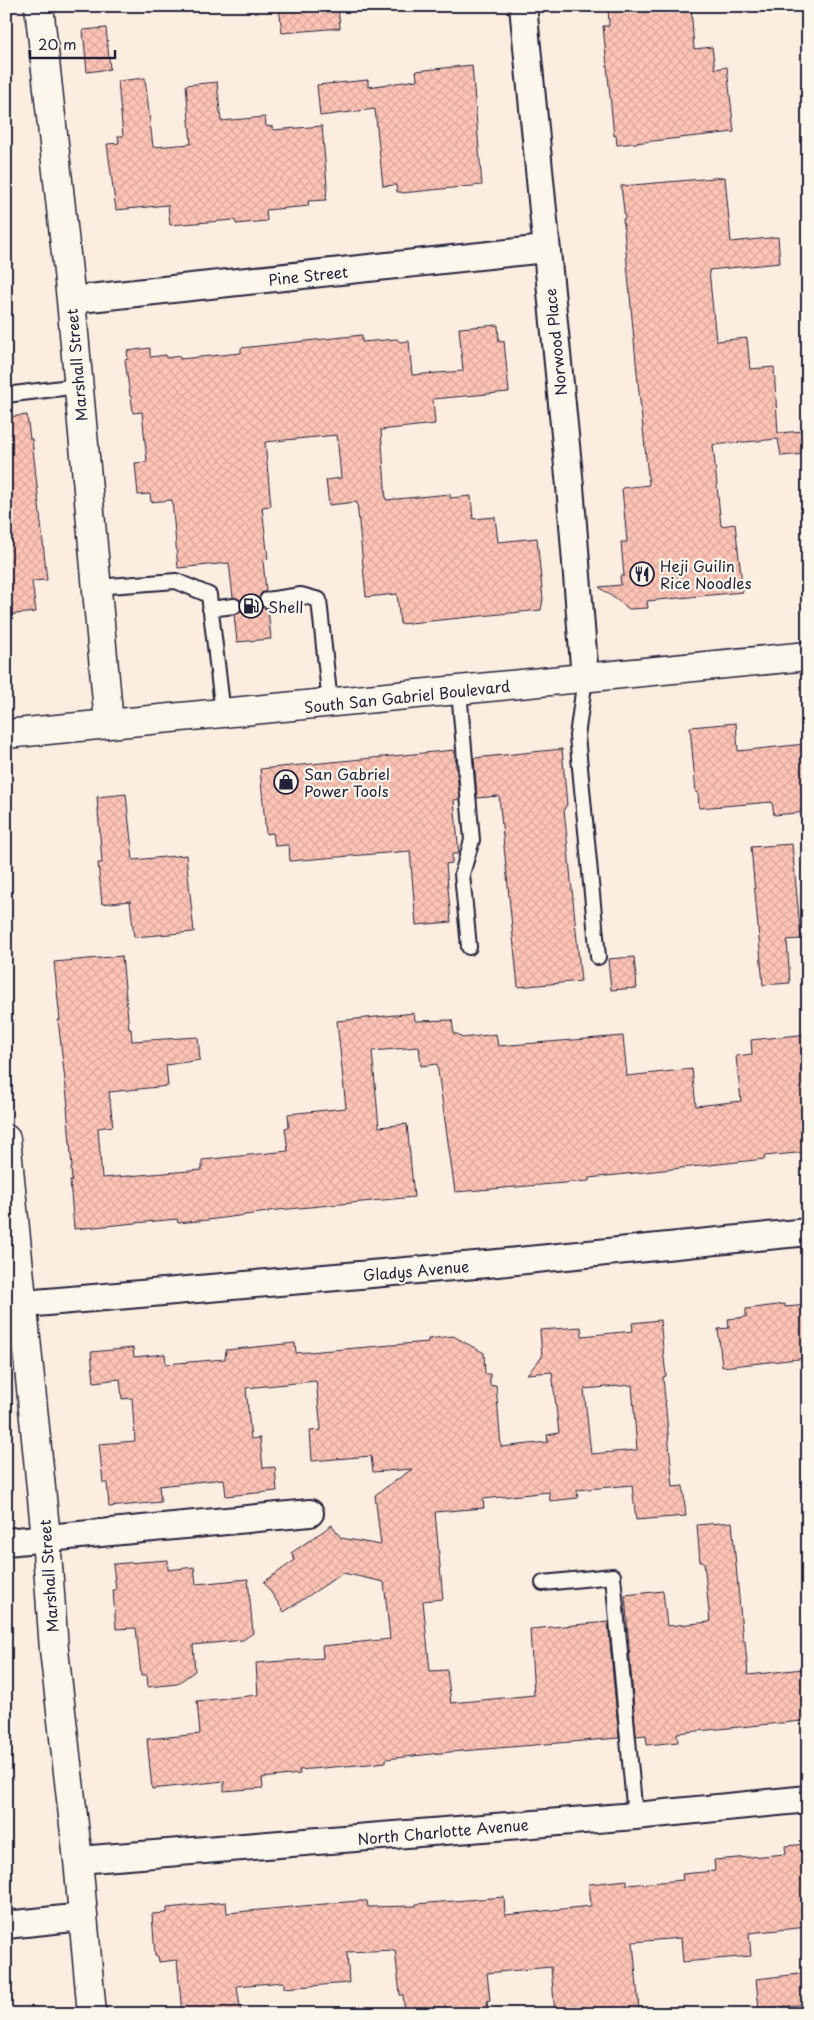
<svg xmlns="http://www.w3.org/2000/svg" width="814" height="2020" viewBox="0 0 814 2020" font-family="'Playpen Sans',sans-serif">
<defs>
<pattern id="building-cross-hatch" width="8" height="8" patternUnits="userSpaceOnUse" patternTransform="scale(1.25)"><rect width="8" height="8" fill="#fec4b6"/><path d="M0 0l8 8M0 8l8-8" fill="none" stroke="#d9a89d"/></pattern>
</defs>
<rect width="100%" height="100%" fill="#fcede1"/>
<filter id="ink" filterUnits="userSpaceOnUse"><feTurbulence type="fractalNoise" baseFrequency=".02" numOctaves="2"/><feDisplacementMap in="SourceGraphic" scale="10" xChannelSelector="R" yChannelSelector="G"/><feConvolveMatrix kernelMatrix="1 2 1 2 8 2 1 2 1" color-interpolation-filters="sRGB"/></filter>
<g filter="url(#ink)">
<!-- building -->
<path fill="url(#building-cross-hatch)" stroke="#22223b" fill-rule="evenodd" d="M279 6H338L340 28 282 33Z
M608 6H691L694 49 712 47 715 69 727 67 734 132 617 145 616 135 614 136 603 26H609Z
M106 28 110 69 87 72 83 30Z
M472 65 482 185 402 193 401 192H397L396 185 383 186 375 109 320 116 317 85 368 80V87L417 80 416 71Z
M145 78 153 147 191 144 186 85 217 82 221 121 265 117 266 126 273 127V130L322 126 327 185 326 200 308 201 309 206 266 210 267 221 236 224 235 220 170 225 168 205 116 210 107 144 119 143 118 136H123L118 81Z
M725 177 731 242 778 237 780 263 709 270 716 341 747 338 750 369 774 367 778 433 803 431 806 454 781 456 778 439 713 445 721 526 735 524 743 592 647 601 648 608 629 609 599 587 621 585 620 576H624L621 542H627L622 488 649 485 637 373 623 219H625L621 186Z
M498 325 499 342 504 341 509 392 433 399 435 424 381 430 386 500 450 494V498L471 496 473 519 495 517 498 542 537 538 543 599 541 610 400 624 397 594 366 597 357 502 329 505 326 480 341 478 337 435 265 442 271 506 262 507 268 559 263 560 266 591 261 593 258 601 260 606 268 609 271 639 237 642 234 615 240 613 243 605 241 600 233 597 229 563 178 568 172 500 151 502 150 494 138 495 135 463 147 462 142 412 133 413 131 396H130L125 360 128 359 127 351 150 348V357L166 355V358L180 356V359L241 353V348L362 335V342L397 339 400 342 409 341 412 375 463 371 459 328Z
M27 415 30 439H32L47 580 32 581 36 612 6 615V417Z
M736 723 738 751 805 744 806 754 808 753V812L774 815 772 802 699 808 698 792 696 793 690 727Z
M562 749 567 805 564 809 581 981 518 987 499 796 477 798 474 758Z
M454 750 460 799 454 800 459 854H452V863L446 864 451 922 416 925 410 851 290 861 289 845 275 846 273 833 266 834 260 769Z
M126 794 133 860 186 855 194 932 134 937 130 901 102 904 98 863H102L97 797Z
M792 844 801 939 787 940 790 983 763 985 751 847Z
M122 956 129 1029H131L132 1041 198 1037 200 1060 166 1065 168 1086 109 1092 113 1126 98 1128 102 1178 202 1170V1160L288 1151 285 1128 289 1127 288 1114 346 1108 337 1021 414 1013 415 1021 452 1020 454 1034H458L462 1038 496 1034 498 1046 623 1036 627 1076 692 1069 696 1106 741 1101 736 1056 752 1054 751 1040 808 1034V1152L764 1156 765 1159 589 1178V1181L455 1192 437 1064 421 1066 419 1047 372 1051 379 1127 407 1124 414 1197 268 1211V1212L208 1220 178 1223 177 1219 74 1229 70 1181H72L71 1168H72L67 1106H68L58 1020H60L54 962Z
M634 957 637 988 611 990 608 959Z
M785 1304V1307L808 1305V1358L722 1367 718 1329 729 1328 728 1319 746 1317V1309Z
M660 1320 666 1376 663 1377 673 1487 683 1486 686 1516 636 1520 632 1485 577 1490 578 1498 550 1501 549 1492 483 1499 484 1508 435 1512 443 1599 423 1601 430 1671 447 1670 451 1703 534 1695 530 1629 608 1622 619 1738 450 1752 386 1759V1762L369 1764 299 1770 300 1774 262 1778 263 1788 224 1791V1781L152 1789 147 1739 200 1734 197 1701 258 1695 256 1663 323 1658 322 1646 390 1639 384 1582 343 1573 284 1612 264 1582 295 1560 291 1553 332 1525 341 1538 381 1545 375 1495 412 1469 373 1472 371 1456 312 1461 310 1431 321 1430 316 1381 246 1388 251 1439 260 1438 263 1468 275 1467 277 1491 226 1496 224 1479 159 1486 161 1502 109 1507 107 1483H103L99 1444 135 1441 132 1398 122 1399 120 1379 94 1382 91 1352 133 1348 134 1357 165 1354 166 1364 225 1359 226 1350 295 1343 296 1353 428 1342V1339L453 1336 484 1353 485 1374H490V1386L496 1385 501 1447 548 1442 547 1435 559 1433 552 1372 527 1374 542 1357 540 1330 581 1327 582 1336 633 1331 632 1323ZM632 1385 637 1450 591 1454 584 1389Z
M732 1522 743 1641H745L748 1675 803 1669 806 1699 803 1705 804 1718H802V1721L677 1733 678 1742 647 1745 646 1735 636 1736 625 1595 663 1591 667 1626 710 1622 704 1562H700L697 1525Z
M168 1560V1570L194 1567 196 1584 248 1579 253 1633 243 1640 193 1645 195 1671 177 1684 148 1687 147 1675H141L136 1628 116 1629 113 1590H116L113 1564Z
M808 1844V1927L749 1933 751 1956 683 1962 681 1938 633 1942 639 2009 630 2010V2014H555L551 1967 487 1973 490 2000 487 2001 488 2009 457 2011V2014H405L403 1995H400L395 1950 347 1952 349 1983 284 1988V1982L237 1986 241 2014H182L177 1960 159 1962 158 1956H155L152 1914 167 1913V1908L226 1902 227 1913 357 1901H367L368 1907 416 1906V1904L504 1897 505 1915 591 1906 589 1884 627 1880V1885L683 1880 682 1874 715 1871 714 1860 786 1854 785 1846Z
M808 1973V2004L759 2009 756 1979Z"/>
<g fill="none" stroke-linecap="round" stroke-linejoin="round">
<!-- lane casing -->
<g stroke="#22223b" stroke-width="18">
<path id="lane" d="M6 395 78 386
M96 587 176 581 209 595 223 714
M267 600 301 595 319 600 330 703
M210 609 234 606
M585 678 577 736 598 957
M459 691 472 840 462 874 469 947
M543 1583 613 1576 635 1816"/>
</g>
<!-- street casing -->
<g stroke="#22223b" stroke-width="30">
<path id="street" d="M523 6 570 486 585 678
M71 300 545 249
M24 1304 487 1264 808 1232
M6 1542 310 1513
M78 1860 635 1816 808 1799
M6 1925 83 1917"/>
</g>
<!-- secondary casing -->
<g stroke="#22223b" stroke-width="31">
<path id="secondary" d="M39 6 71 300 109 724
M6 734 808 656
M6 1139 46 1538 54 1650 78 1860 92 2014"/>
</g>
<!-- lane -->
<use href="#lane" stroke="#fbf7ec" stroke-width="14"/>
<!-- street -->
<use href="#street" stroke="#fbf7ec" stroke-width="26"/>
<!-- secondary -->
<use href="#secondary" stroke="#fbf7ec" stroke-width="28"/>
</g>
</g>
<!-- icons -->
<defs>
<g id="restaurant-ring" transform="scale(1.25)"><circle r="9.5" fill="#fbf7ec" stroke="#22223b" stroke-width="1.5"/><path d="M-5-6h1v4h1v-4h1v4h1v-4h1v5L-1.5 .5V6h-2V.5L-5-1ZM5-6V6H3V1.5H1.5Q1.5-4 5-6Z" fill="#22223b"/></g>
<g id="fuel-ring" transform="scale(1.25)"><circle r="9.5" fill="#fbf7ec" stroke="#22223b" stroke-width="1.5"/><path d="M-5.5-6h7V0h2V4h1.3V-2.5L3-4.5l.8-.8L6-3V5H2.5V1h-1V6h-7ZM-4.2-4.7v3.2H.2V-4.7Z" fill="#22223b"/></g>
<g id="shop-ring" transform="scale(1.25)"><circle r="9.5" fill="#fbf7ec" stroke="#22223b" stroke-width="1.5"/><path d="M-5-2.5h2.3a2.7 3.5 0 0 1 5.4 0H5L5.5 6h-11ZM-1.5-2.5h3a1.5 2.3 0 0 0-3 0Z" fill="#22223b"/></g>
</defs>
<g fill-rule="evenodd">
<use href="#restaurant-ring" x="642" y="574"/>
<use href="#fuel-ring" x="251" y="606"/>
<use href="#shop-ring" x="286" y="782"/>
</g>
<g text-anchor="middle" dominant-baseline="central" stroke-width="4.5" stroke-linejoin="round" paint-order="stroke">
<!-- street labels -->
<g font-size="15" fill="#22223b" stroke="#fbf7ec">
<text transform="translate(308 275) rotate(-6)">Pine Street</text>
<text transform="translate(555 342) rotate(-96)">Norwood Place</text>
<text transform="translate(76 365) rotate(-95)">Marshall Street</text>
<text transform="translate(407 696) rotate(-6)">South San Gabriel Boulevard</text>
<text transform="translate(416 1270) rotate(-5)">Gladys Avenue</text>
<text transform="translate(48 1576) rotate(-94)">Marshall Street</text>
<text transform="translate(443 1831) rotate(-5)">North Charlotte Avenue</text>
</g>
<!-- poi labels -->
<g font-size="15" fill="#22223b" stroke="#fbf7ec" text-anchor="start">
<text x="660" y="565">Heji Guilin<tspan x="660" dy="17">Rice Noodles</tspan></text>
<text x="268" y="606">Shell</text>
<text x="304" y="773">San Gabriel<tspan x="304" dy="17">Power Tools</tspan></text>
</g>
</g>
<!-- margin -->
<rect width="814" height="2020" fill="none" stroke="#fbf7ec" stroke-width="25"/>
<rect x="12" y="12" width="789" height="1995" fill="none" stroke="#22223b" stroke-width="2" filter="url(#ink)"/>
<!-- scale -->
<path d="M30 50v8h85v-8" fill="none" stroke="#22223b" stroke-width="2.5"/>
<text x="38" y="50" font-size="15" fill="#22223b" stroke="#fbf7ec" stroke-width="4" paint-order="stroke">20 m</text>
</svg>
